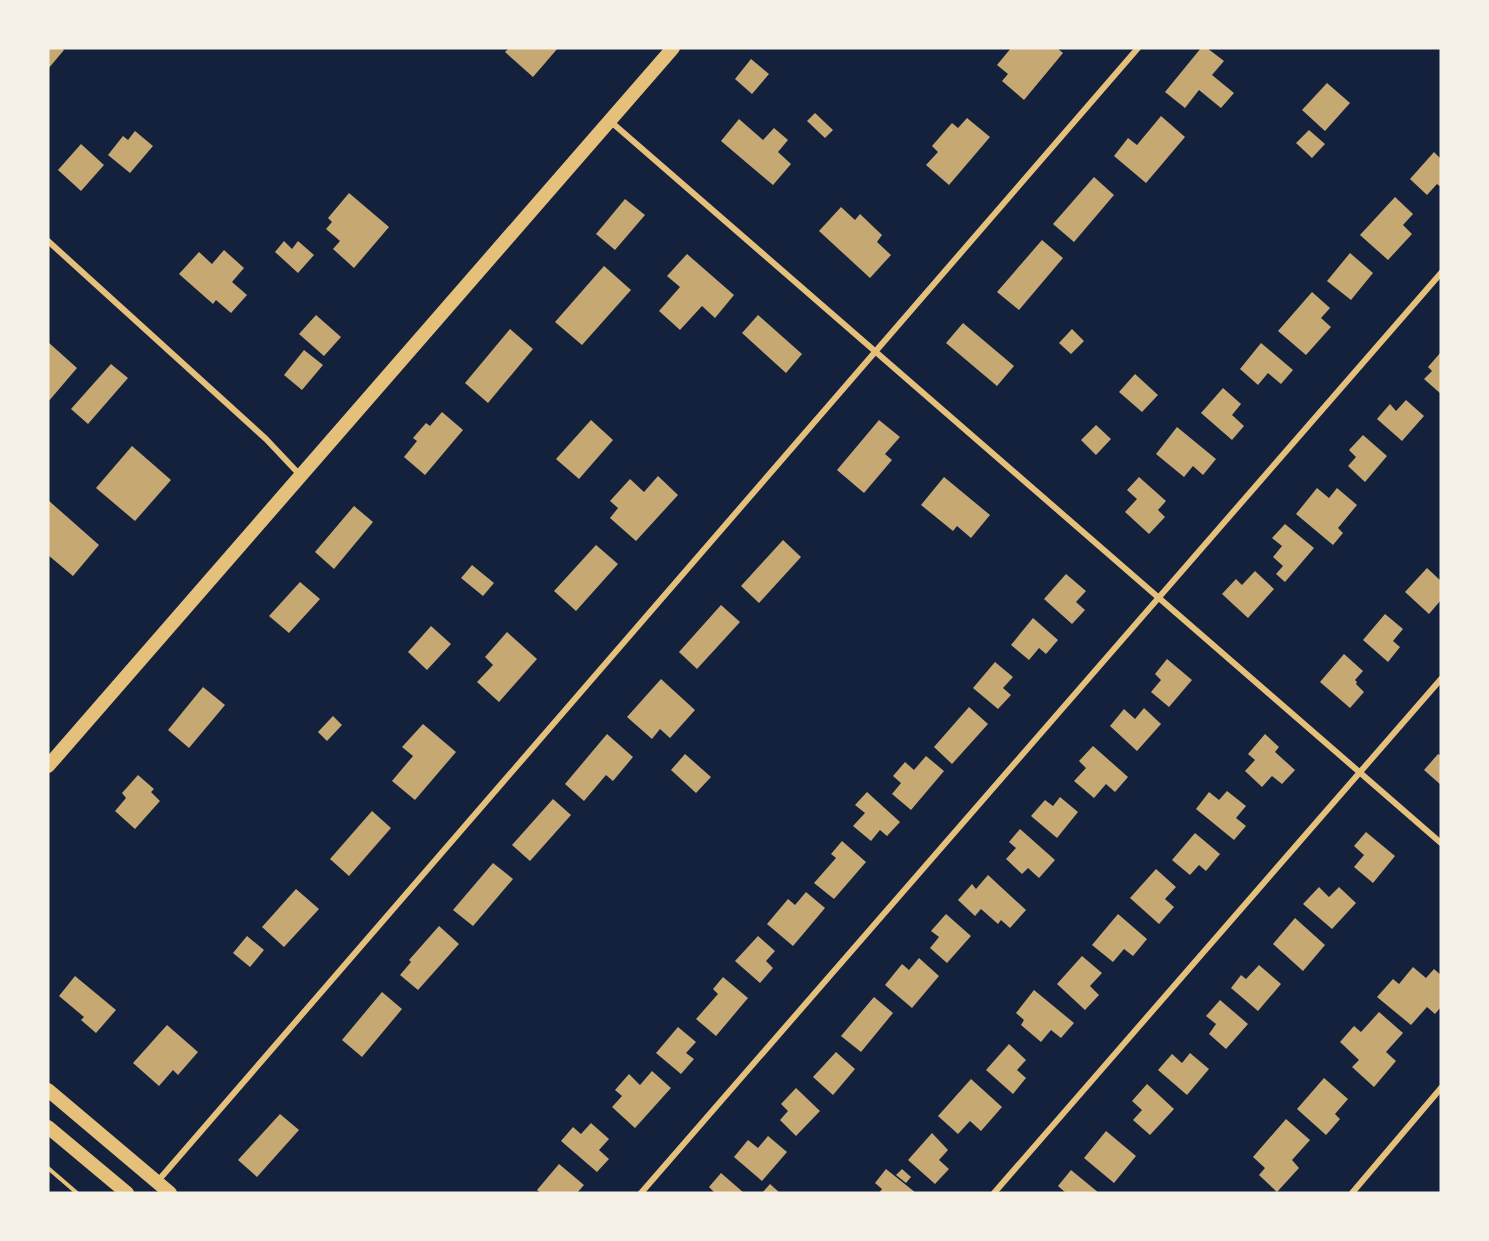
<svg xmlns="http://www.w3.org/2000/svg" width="1489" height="1241" viewBox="0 0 1489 1241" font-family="'Open Sans',sans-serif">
<rect width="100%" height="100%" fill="#14213d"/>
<!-- building -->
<path fill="#c6a872" d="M48 48H62L64 50 48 69Z
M509 48H558L533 77 505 52Z
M1011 48H1057L1063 53 1024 100 1002 81 1008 74 997 65Z
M1201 48H1207L1224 61 1212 75 1234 93 1221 108 1199 90 1185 108 1165 92Z
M751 59 769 74 752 94 735 79Z
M1327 83 1350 103 1325 131 1302 110Z
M815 113 833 130 825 138 807 121Z
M1161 116 1185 137 1146 183 1114 156 1128 138 1137 145Z
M967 118 990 137 949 185 926 165 938 152 932 146 952 123 958 128Z
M739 119 763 140 774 128 788 140 778 152 791 164 773 185 721 141Z
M1309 130 1325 144 1312 158 1296 143Z
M135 131 153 146 130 173 108 155 123 136 128 140Z
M81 144 104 165 81 191 58 170Z
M1434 152 1441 159V187L1437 184 1427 195 1410 179Z
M1094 177 1114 195 1074 242 1053 224Z
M349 193 389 227 354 268 333 249 340 241 326 229 332 222 328 218Z
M1395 197 1413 214 1403 225 1412 234 1388 260 1360 235Z
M625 199 645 215 615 250 596 234Z
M841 207 855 220 860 214 882 235 877 242 891 255 870 278 819 231Z
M1042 240 1063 258 1019 310 997 292Z
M284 241 292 249 298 241 314 255 298 273 275 252Z
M224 250 244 268 232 282 247 295 231 313 216 300 213 304 179 274 199 252 212 264Z
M1350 253 1373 273 1351 300 1327 281Z
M687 254 734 295 715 318 702 306 680 330 659 311 680 287 667 276Z
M604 266 631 290 582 345 555 322Z
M1312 292 1330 308 1321 318 1331 327 1306 355 1278 331Z
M316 315 341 337 324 356 299 334Z
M758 315 802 354 786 373 742 333Z
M963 323 1014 366 997 386 946 343Z
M510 329 533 349 488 403 465 383Z
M1072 329 1084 341 1071 354 1059 343Z
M48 342 77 368 48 402Z
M1261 343 1293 370 1281 384 1268 373 1258 385 1240 369Z
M304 350 323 365 302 390 284 375Z
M1441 352V394L1424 379 1432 371 1428 367Z
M111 364 128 378 88 424 71 409Z
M1135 374 1158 395 1142 412 1119 392Z
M1223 388 1241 404 1232 415 1244 426 1232 440 1201 413Z
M1406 400 1424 416 1402 441 1377 419 1390 404 1396 411Z
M442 412 463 430 425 475 404 457 417 441 413 438 426 423 430 426Z
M591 420 613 440 579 479 556 459Z
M879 420 900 437 885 454 892 460 864 493 837 470Z
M1096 425 1111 439 1096 455 1081 440Z
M1177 427 1216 459 1203 475 1193 466 1184 477 1156 454Z
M1363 435 1387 456 1365 482 1348 466 1356 457 1349 450Z
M132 446 171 480 135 521 96 488Z
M658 476 678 495 636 541 610 518 618 508 610 501 630 479 644 492Z
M944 477 990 515 971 538 957 526 953 531 921 505Z
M1139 477 1166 501 1158 510 1165 517 1149 534 1125 512 1137 499 1127 490Z
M1317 488 1329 498 1337 488 1357 505 1338 528 1343 533 1333 545 1296 514Z
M48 500 99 545 73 576 48 555Z
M354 506 373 522 334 569 315 552Z
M1285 524 1314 548 1285 582 1276 574 1283 566 1273 557 1282 546 1272 538Z
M783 540 801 557 759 603 741 586Z
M596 545 618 564 576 611 554 591Z
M472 565 494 583 483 596 461 578Z
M1427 568 1441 581V600L1429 614 1405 592Z
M1255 571 1274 589 1248 618 1222 594 1236 579 1242 585Z
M1066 574 1086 591 1076 602 1085 610 1072 624 1044 599Z
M300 582 320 599 289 633 269 616Z
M721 605 740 622 697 669 679 652Z
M1385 614 1403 629 1393 641 1400 647 1388 662 1363 640Z
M1033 618 1058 640 1046 654 1039 648 1029 660 1011 645Z
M431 626 451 644 427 670 408 652Z
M507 632 537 659 499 702 477 682 493 665 485 657Z
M1344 654 1363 671 1355 680 1357 682 1356 684 1364 692 1350 708 1320 682Z
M1167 659 1192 680 1169 707 1151 692 1161 680 1155 674Z
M995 662 1013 677 1003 688 1011 695 998 709 973 688Z
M661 679 695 710 670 738 660 729 652 739 627 717Z
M203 687 225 705 189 748 168 730Z
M969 707 988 724 952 764 934 747Z
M1144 708 1161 724 1137 751 1110 726 1124 709 1135 719Z
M333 716 342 725 327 741 318 732Z
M423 724 456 752 415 800 392 781 413 756 402 747Z
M607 734 633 757 613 781 606 775 584 801 565 784Z
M1265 734 1279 747 1275 752 1295 770 1282 784 1272 776 1262 787 1245 771 1255 760 1248 754Z
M1093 746 1128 777 1115 792 1106 784 1094 798 1074 781 1086 768 1079 761Z
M685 754 711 777 696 793 671 770Z
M1438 754 1441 756V785L1424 770Z
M926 756 944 771 911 810 892 794 901 783 893 776 905 762 914 770Z
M138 775 154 789 151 792 160 801 135 829 115 811 126 798 122 793Z
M1227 791 1246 806 1236 818 1246 826 1234 840 1196 809 1209 792 1219 800Z
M867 792 900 822 887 836 880 830 871 841 853 826 865 813 855 805Z
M1060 797 1078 812 1057 838 1031 816 1045 800 1053 806Z
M553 799 571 815 530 861 512 845Z
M372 811 391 828 349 876 330 859Z
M1020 829 1055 860 1039 878 1028 868 1022 874 1006 859 1016 848 1009 842Z
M1366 832 1395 856 1373 883 1354 867 1364 855 1354 846Z
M1195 833 1220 854 1206 871 1199 865 1190 875 1172 860Z
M842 841 866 862 834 899 814 883 836 858 831 854Z
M493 863 513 879 473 926 453 910Z
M1156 869 1176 887 1165 899 1174 907 1159 924 1130 898Z
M988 875 1026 910 1010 928 1001 920 998 924 981 909 975 916 958 900 972 884 976 889Z
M1319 887 1329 897 1339 887 1356 903 1332 929 1303 904Z
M296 889 319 909 284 947 262 927Z
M806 892 825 908 793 946 767 924 788 899 795 905Z
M946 914 971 936 947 963 930 948 939 937 931 931Z
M1118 914 1147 939 1133 956 1124 949 1113 962 1092 945Z
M1295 918 1325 945 1303 971 1273 944Z
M439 926 459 944 418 990 400 975 411 962 409 960Z
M247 936 264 950 250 967 233 953Z
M758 936 775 951 766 961 773 968 760 983 735 961Z
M1082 956 1102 973 1090 986 1099 995 1085 1010 1057 984Z
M919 958 939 976 912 1008 885 985 902 964 909 970Z
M1259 965 1281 984 1258 1011 1231 988 1241 975 1246 979Z
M1413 967 1426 978 1434 969 1441 975V1007L1435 1014 1427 1007 1411 1025 1377 997 1393 979 1399 984Z
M75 976 116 1010 96 1033 81 1020 84 1017 59 996Z
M723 977 748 998 716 1036 696 1019 718 994 713 989Z
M1034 990 1074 1023 1061 1038 1051 1030 1041 1042 1021 1025 1024 1020 1016 1013Z
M382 992 402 1009 362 1057 342 1040Z
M874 997 893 1013 861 1052 841 1036Z
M1220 1000 1248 1024 1226 1049 1209 1034 1216 1024 1206 1016Z
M1379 1012 1403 1033 1386 1052 1396 1061 1374 1087 1352 1067 1359 1060 1340 1042 1354 1026 1361 1032Z
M167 1025 198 1052 178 1075 173 1070 159 1086 133 1063Z
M678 1027 696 1042 686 1053 694 1059 681 1074 656 1053Z
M1009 1044 1026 1060 1017 1070 1026 1078 1013 1094 986 1070Z
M836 1052 855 1069 833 1095 813 1077Z
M1190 1053 1209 1069 1187 1095 1158 1070 1172 1054 1182 1063Z
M652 1071 671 1088 635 1128 612 1107 622 1096 615 1090 629 1074 640 1085Z
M1324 1078 1348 1099 1335 1114 1340 1119 1326 1135 1297 1109Z
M971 1079 1002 1107 981 1131 970 1121 958 1134 938 1116Z
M1147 1084 1174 1109 1150 1135 1133 1120 1142 1110 1132 1101Z
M796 1088 820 1111 796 1136 780 1120 788 1111 781 1104Z
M280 1114 299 1130 257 1177 238 1160Z
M1286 1119 1310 1140 1292 1160 1299 1168 1277 1192 1259 1175 1265 1168 1253 1157Z
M591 1123 609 1139 599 1150 609 1159 597 1172 561 1141 573 1127 581 1134Z
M1106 1131 1136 1156 1114 1183 1084 1158Z
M932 1133 948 1150 939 1160 949 1169 935 1184 908 1160Z
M768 1136 787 1152 762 1181 734 1157 748 1140 758 1148Z
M559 1164 584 1185 577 1193H541L537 1190Z
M886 1169 916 1193H879L882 1189 875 1183Z
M902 1169 911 1177 906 1183 896 1175Z
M1071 1170 1099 1193H1066L1058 1186Z
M721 1173 744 1193H715L709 1187Z
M770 1184 780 1193H762Z"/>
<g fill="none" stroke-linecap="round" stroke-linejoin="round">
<!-- path -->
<path stroke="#e5c07b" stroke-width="4" d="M48 1168 77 1193"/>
<!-- minor -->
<path stroke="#e5c07b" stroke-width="6" d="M610 121 1441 843
M48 241 266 439 300 475
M157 1182 1138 48
M641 1193 1441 273
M994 1193 1441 679
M1352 1193 1441 1088"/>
<!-- primary -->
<path stroke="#e5c07b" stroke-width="14" d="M48 766 673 48
M48 1090 170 1193
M48 1127 127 1193"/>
</g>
<!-- border -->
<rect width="1489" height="1241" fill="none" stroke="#f6f1e7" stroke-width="99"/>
</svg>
